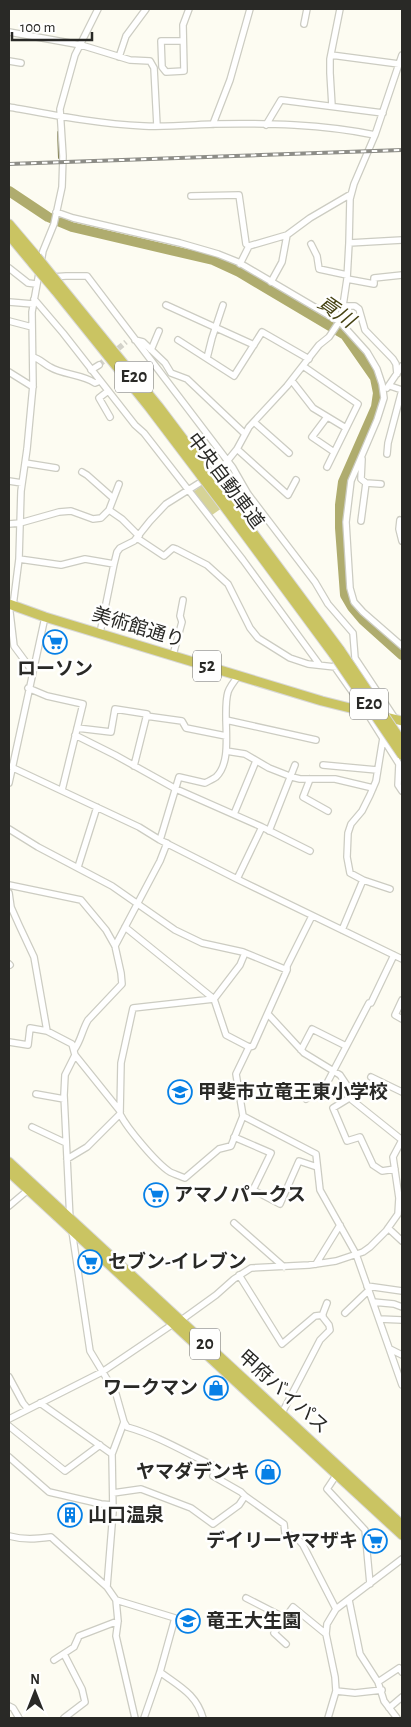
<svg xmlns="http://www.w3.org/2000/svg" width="411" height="1727" viewBox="0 0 411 1727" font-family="'Alegreya Sans','Noto Sans JP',sans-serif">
<rect width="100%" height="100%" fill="#fdfcf2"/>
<!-- park -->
<path fill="#d6d397" d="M226 468 242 494 212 515 193 492Z"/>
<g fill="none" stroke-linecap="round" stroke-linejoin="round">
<!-- stream -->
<path stroke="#878558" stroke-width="2" d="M58 132 59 158"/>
<!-- river -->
<path stroke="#afac6e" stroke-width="10" d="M9 191 48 217 72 227 213 260 239 272 345 335 375 378 378 393 376 407 343 482 340 505V528L345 595 352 607 363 620 402 655"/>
<!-- minor-tunnel -->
<path stroke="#d3d2c9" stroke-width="5.5" stroke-dasharray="5.5 3" stroke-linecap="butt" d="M99 365 126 342"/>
<!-- minor casing -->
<g stroke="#ccccc2" stroke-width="8">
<path id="minor" d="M304 24 307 9
M9 32 81 45 130 60 150 61 154 68 157 126
M183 41H161L162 67 166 72 184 71 183 25 189 9
M331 55 399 64
M119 57 126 36 146 9
M9 61 21 63
M332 106 330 73V59L340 9
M9 107C53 115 99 124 144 126 167 127 190 125 213 124 267 123 322 124 375 135
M213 124 230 80 250 9
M266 125 281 100 383 113
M191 196 239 195 246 244 249 246 287 235
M56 212 73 218 180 243 218 254 238 262 340 322 367 352 377 369 382 384 384 398 377 420 351 481 346 522 350 588 354 602 363 612 402 646
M349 243 402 240
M311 244 317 256 319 269 347 275
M240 264 249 246
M9 268 28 283 36 284
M52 277 66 276H87L233 468 248 494 315 582 328 604 353 633 355 658 363 670
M347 279 374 284V278L402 275
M271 282 282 262 287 235 310 218 351 194
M34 299 63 333 135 425 144 433 243 560 319 664
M9 302 33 304
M166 305 254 345
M344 306H355L359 309 365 330 393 359 396 364 397 374
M9 321 32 327
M135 340 143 342 165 363 171 373 187 379 245 434
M178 340 234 376 262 332 309 359
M151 350 159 331
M33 357C40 359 44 364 50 367 63 375 82 374 95 383L100 381
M207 358 212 338 223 305
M303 366 358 404 327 467
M91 370 99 365
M9 372 33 387
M292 381 313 408 346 428
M387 388 402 366
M108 391 99 398 110 417
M327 417 312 437 334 452
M254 422 289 453
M237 449 288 495 296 480
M387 454 388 443 402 390 390 386
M362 459 361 479 366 483 381 484
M25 463 56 468
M82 472 87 475 113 498
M9 481 22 483
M109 510 122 519 139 536
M361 521 366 483
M402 521 400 520 399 529 402 541
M9 524 20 523 59 512 71 511 93 519 101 518 109 510 119 484
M137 538 164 556 173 548 176 549 207 565 228 584 250 628 258 638 290 658 308 664 344 668
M19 559 61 565 85 559 114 564
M9 604 14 646 28 665 32 673
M13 606 19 559 21 491 27 449 33 385 32 312 43 251 54 224 62 187 63 156 60 109 75 55 98 9
M100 633 114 564 117 552 120 548 134 541 150 521 166 504 220 470 237 449 249 427 287 386 319 345 329 337 341 319 347 279 349 243 350 199 354 184 375 135 402 55
M173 655 182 622 180 616 183 600
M334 666 367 713 399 764 398 785 402 791
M360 670H363L402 729
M28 688 47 696 83 704 62 790
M146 716 182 721 186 728 226 736
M226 720 316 740
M77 728 111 732 115 709 147 714 134 766
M75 735 115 755 176 789 262 827 310 851
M226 751 245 754 269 768 292 777 300 779H335L373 788
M323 765 377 770
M9 766 139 827 160 840 237 879 402 959
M310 779 303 797 328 811
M9 783 45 617
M234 814 256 761
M9 829 38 847 112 886 175 930 202 943 243 952 287 970
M269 831 295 765
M160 840 179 777 205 783C209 781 213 779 216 777 235 759 221 715 228 692 230 686 235 680 239 675
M78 867 97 807
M237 879 262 827
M363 880 390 889
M9 885 81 900 106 930 115 946 121 973 122 984 88 1020C82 1030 81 1041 74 1050
M9 893 11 907 19 925 34 957 47 1031 72 1044 75 1055 65 1075 64 1095 70 1220
M125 927 214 999 240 965 245 953
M342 930 363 880 350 873 347 857 348 833 351 824 362 811 370 795 376 781 383 738
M115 946 160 861 167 843
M9 964 10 965
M402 1000 395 1015 402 1019
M268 1014 304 1053 340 1075 350 1090 352 1100 402 1140
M9 1042 28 1045 30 1028 47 1031
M249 1047 253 1046 287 970V966L312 916
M301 1050 312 1029 346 1046
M75 1055 120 1111
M371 1077 402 1092
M36 1094 64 1099
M351 1097 333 1108 347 1141 360 1137 373 1165 382 1171 395 1169
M306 1099 326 1085 369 1003H371L394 955
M243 1116 316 1154 320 1190 356 1254 402 1385
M32 1127 66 1143
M234 1137 271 1153 253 1190 280 1204 299 1161 317 1167
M67 1159 87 1147 120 1114C127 1128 156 1163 170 1172 174 1174 180 1176 185 1178L219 1149 231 1146 243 1116 236 1074 249 1047 226 1035 214 999 133 1008 121 1063 120 1114
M9 1206 28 1190
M234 1223 284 1267
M388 1228 402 1241
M72 1231 90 1351 116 1394 124 1422 112 1454 113 1512 107 1587 116 1600 118 1621 116 1636 135 1718
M316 1264 340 1225
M239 1275 282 1344 315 1316 323 1315
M367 1286 402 1291
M373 1302 394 1304 402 1307
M345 1313 369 1290
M379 1319 402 1320
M180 1321 216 1295 234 1279 251 1268 309 1265 336 1261 363 1252 370 1247 386 1231 398 1214 399 1198 393 1157 402 1140
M390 1349 402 1355
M9 1377 23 1403 28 1409
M40 1403 112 1454
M282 1413 320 1340 330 1330 329 1325 322 1316 327 1303
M9 1419 102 1372 173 1324
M124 1422 127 1427C159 1436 188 1454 218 1468L213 1476 241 1492 245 1496
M9 1426 65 1471 100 1445
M9 1457 49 1492 101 1504 113 1505
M337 1474 327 1489 365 1530 370 1584
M113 1493 141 1489 191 1508 213 1524 239 1505 245 1496 284 1524 285 1533 298 1539 303 1545 336 1609
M9 1536C24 1540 36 1539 51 1537L107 1587
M246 1598 285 1618
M116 1600 175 1618 160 1672 144 1718
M349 1600 360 1654 378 1682 384 1701 397 1718
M286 1644 274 1633 293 1607 326 1634
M64 1654 82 1689 85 1702 64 1718
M54 1660 74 1647 79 1636 118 1621
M160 1672C180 1687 196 1694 203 1718
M378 1682 399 1668 402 1672
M336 1691 355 1693 382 1690
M9 1706 13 1708 19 1718
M389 1708 402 1697
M328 1718 336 1691 335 1677 326 1634 327 1624 336 1609 402 1559"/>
</g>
<!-- highway casing -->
<g stroke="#d8d8d8" stroke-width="11">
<path id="highway" d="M9 224 37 257
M9 235 33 264
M58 283 159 407 208 472
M55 290 149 407 202 477
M233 506 340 650
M227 510 334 655
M9 604 45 617 322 701 402 721
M9 1162 402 1525
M9 1172 402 1535"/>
</g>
<!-- minor -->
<use href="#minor" stroke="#fff" stroke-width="5.5"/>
<!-- highway -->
<use href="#highway" stroke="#cac462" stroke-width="9"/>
<!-- rail casing -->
<g stroke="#8d8d87" stroke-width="4">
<path id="rail" d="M9 164 402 150"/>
</g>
<!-- rail -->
<use href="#rail" stroke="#fffffe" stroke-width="2" stroke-dasharray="5.5" stroke-linecap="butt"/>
<!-- highway-bridge casing -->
<g stroke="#d8d8d8" stroke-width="11" stroke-linecap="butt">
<path id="highway-bridge" d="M37 257 58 283
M33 264 55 290
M208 472 233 506
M202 477 227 510
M340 650 402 742
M334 655 402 755"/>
</g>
<!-- highway-bridge -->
<use href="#highway-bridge" stroke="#cac462" stroke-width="9"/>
</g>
<!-- icons -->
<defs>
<g id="supermarket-ring" transform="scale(1.25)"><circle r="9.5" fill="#fffffe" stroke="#0780e6" stroke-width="1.5"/><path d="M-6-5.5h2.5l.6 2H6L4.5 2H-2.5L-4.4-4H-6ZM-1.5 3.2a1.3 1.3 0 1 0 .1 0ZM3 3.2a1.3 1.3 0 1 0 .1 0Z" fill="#0780e6"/></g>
<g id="school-ring" transform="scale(1.25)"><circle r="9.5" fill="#fffffe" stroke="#0780e6" stroke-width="1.5"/><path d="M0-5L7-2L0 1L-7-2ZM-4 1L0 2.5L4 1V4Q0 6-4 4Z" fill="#0780e6"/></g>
<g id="shop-ring" transform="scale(1.25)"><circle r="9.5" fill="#fffffe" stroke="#0780e6" stroke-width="1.5"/><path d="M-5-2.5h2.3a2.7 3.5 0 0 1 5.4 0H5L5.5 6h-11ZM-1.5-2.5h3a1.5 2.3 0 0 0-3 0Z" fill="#0780e6"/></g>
<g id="building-ring" transform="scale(1.25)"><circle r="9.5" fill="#fffffe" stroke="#0780e6" stroke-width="1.5"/><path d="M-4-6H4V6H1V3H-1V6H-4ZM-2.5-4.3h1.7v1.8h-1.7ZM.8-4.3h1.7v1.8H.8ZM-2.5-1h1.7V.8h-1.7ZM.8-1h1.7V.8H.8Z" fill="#0780e6"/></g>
</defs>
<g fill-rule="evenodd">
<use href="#supermarket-ring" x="55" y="642"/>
<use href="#school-ring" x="180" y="1092"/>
<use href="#supermarket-ring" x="156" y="1195"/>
<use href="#supermarket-ring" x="90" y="1262"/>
<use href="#shop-ring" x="216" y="1388"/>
<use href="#shop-ring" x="268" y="1472"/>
<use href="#building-ring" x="70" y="1515"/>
<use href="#supermarket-ring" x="375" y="1541"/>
<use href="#school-ring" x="188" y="1621"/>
</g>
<g text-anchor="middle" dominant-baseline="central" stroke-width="5" stroke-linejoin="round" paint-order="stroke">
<!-- shield labels -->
<g fill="#fffffe" stroke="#696967" stroke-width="1">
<rect x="115" y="361.5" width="38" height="31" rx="4"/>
<rect x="193" y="650.5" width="28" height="31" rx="4"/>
<rect x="350" y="688.5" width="38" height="31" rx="4"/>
<rect x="190" y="1328.5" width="30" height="31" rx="4"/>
</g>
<g font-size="18" font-weight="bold" fill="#292926">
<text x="134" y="377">E20</text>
<text x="207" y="666">52</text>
<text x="369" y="704">E20</text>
<text x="205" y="1344">20</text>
</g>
<!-- street labels -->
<g font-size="19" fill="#292926" stroke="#fffffe">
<text transform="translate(225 481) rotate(53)">中央自動車道</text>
<text transform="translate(138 628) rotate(17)">美術館通り</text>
<text transform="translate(283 1392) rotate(42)">甲府バイパス</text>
</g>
<!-- poi labels -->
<g font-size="19" font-weight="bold" fill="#292926" stroke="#fffffe" text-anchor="start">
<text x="55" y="669" text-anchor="middle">ローソン</text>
<text x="198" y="1092">甲斐市立竜王東小学校</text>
<text x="174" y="1195">アマノパークス</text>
<text x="108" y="1262">セブン-イレブン</text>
<text x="198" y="1388" text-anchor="end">ワークマン</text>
<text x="250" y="1472" text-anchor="end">ヤマダデンキ</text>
<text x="88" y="1515">山口温泉</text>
<text x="358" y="1541" text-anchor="end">デイリーヤマザキ</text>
<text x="206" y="1621">竜王大生園</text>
</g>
<!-- water labels -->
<g font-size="20" font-style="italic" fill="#454211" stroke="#fffffe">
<text transform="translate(336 312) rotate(35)">貢川</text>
</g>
</g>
<!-- border -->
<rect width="411" height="1727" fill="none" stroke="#292926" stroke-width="20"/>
<!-- north arrow -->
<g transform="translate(35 1692)" stroke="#fffffe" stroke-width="4" paint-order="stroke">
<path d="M0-4L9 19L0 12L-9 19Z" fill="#292926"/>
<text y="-8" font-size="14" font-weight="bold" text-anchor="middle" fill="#292926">N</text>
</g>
<!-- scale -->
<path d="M12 32v8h80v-8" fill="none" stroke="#292926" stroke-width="2.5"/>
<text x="20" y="32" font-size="15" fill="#292926" stroke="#fffffe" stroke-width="4" paint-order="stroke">100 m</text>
</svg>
